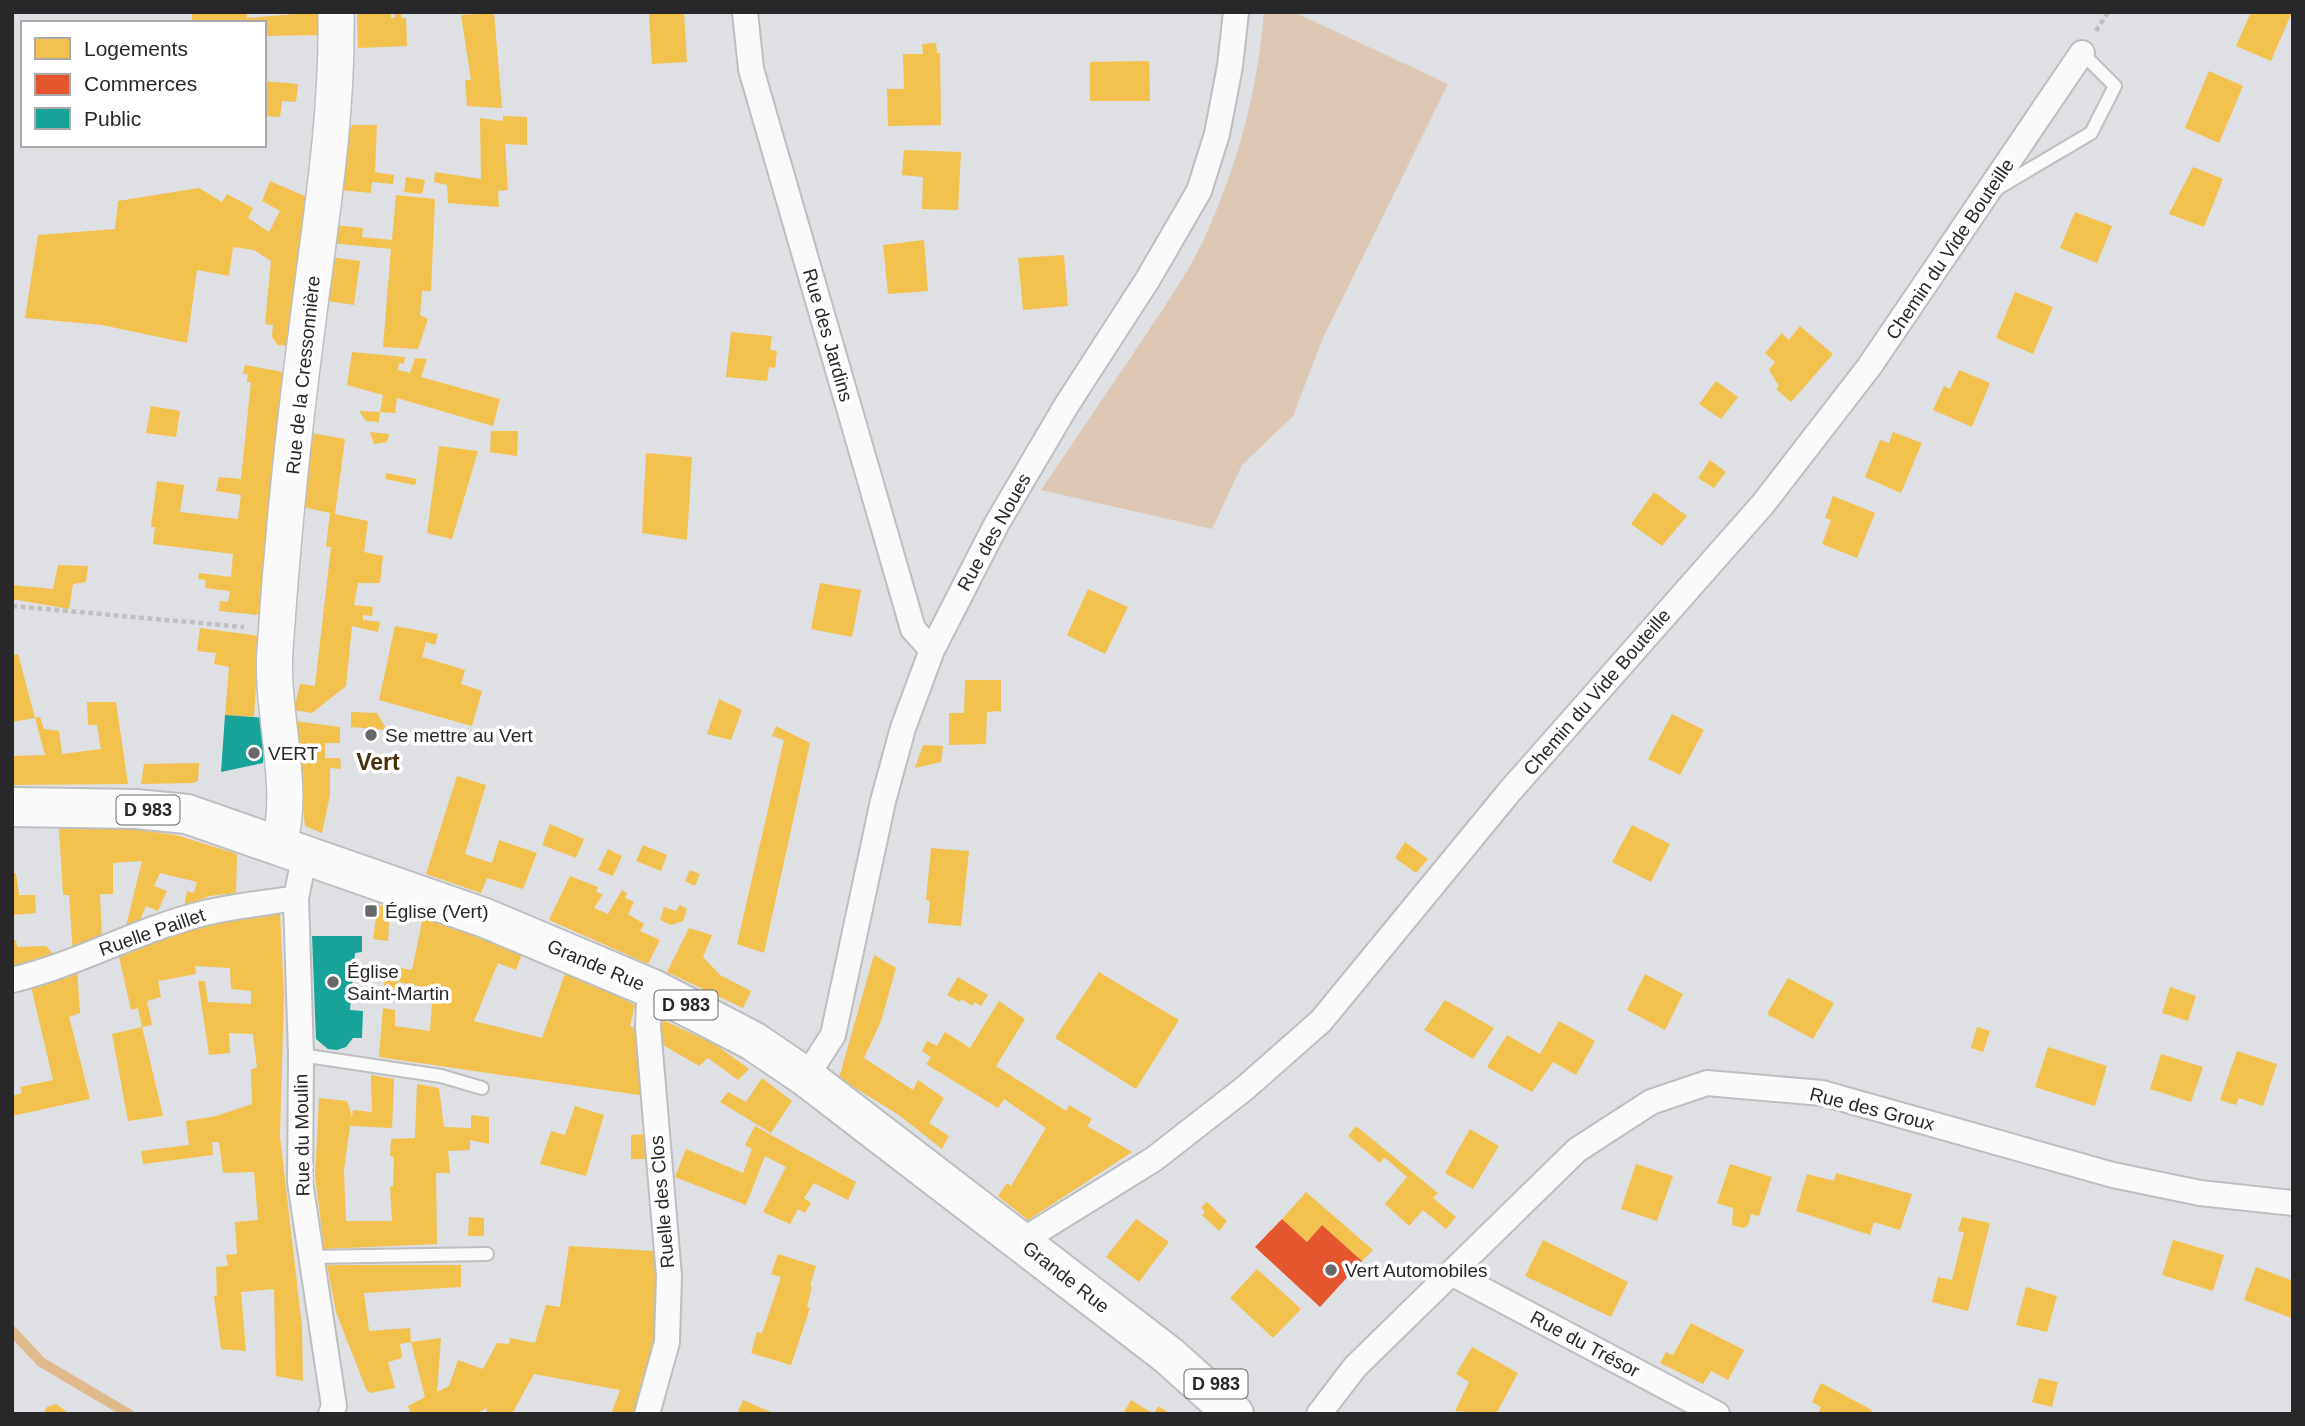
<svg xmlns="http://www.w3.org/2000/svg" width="2305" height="1426" viewBox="0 0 2305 1426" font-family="Arial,sans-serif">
<rect width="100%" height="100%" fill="#dfe0e3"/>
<!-- green -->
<path fill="#dcc8b4" d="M1264 12H1294L1448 84 1322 340 1293 416 1242 465 1212 529 1041 490C1073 443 1105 395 1137 348 1160 313 1186 277 1204 239 1237 168 1258 90 1264 12Z"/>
<!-- homes -->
<path fill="#f2c14e" d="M192 12H247V18L318 12 320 35 264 36V23H203L192 21Z
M357 12H391V18H395V12H402L401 18H406L407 46 358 48Z
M652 12 684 13 687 62 652 64 649 14Z
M2251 12H2292L2271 61 2236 46Z
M494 13 502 108 467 106 465 80H471L461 15Z
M936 43 937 53H940L941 125 888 126 887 89H904L903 54H923L922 44Z
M1149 61 1150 101H1090V62Z
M2209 71 2243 86 2219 143 2185 128Z
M264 81 298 84 296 102 282 101 280 117 264 116Z
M503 116 527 117V145L505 144 508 190 498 191 499 207 448 203 447 185 434 182 435 172 481 179 480 118 503 121Z
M351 125H377L375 172 394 175 393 184 372 182 371 193 340 190Z
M904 150 961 152 958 210 922 209 923 177 902 175Z
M2193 167 2223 179 2204 227 2169 214Z
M406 177 425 180 422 194 404 192Z
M270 181 309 198 289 346 278 345 272 337 273 325 265 324 271 261 254 250 233 247 229 276 197 270 187 343 102 325 25 318 38 235 115 229 118 201 199 188 222 202 227 194 253 208 248 218 269 232 280 211 262 201Z
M396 195 435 199 431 291H422L420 315 428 319 418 349 383 347 391 249 332 243 335 225 363 228 362 237 392 240Z
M2075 212 2112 226 2097 263 2060 248Z
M924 240 928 291 888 294 883 245Z
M1064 255 1068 306 1023 310 1018 258Z
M330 257 360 261 354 305 328 301Z
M2015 292 2053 307 2033 354 1996 338Z
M1800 326 1833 354 1791 402 1776 389 1779 386 1769 370 1775 362 1765 353 1782 333 1789 340Z
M731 332 772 336 770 350 777 351 775 368 769 367 767 381 726 377Z
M352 352 405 357 404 364 399 363 398 370 410 373 415 358 427 359 421 377 500 399 493 426 397 398 395 413 380 412 379 422 366 421 359 411 380 412 383 395 347 385Z
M245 365 283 372 259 615 219 611 220 601 228 602 230 591 205 588 206 580 198 579 199 573 231 577 233 554 153 544 155 527H151L157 481 184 485 180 512 238 519 241 495 216 491 219 477 241 479 251 382H247L248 374H243Z
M1959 370 1990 383 1972 427 1933 410 1944 386 1950 389Z
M1716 381 1738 397 1721 419 1699 404Z
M151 406 180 411 176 437 146 433Z
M491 431H518L517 456 490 452Z
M370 432 389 434 387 442 374 444Z
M1893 432 1922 443 1901 493 1865 477 1880 440 1889 443Z
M312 433 345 439 335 514 368 521 364 552 383 556 380 583H358L354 605 373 607 372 616 363 615V620L380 622 378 632 352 626 346 686 312 713 294 710 300 684 315 686 331 547H326L330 513 303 507Z
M439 446 478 451 452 539 427 533Z
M646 453 692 457 687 540 642 533Z
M1710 460 1726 472 1714 488 1698 478Z
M386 473 417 479 415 485 385 479Z
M1654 492 1687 516 1662 546 1631 524Z
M1833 496 1875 513 1857 558 1822 544 1831 520 1825 518Z
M58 565 88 566 86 582 73 584 69 609 12 599V585L53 589Z
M820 583 861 590 852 637 811 629Z
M1088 589 1128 607 1105 654 1067 635Z
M395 626 438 634 435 645 426 642 422 657 465 670 461 684 482 691 472 726 379 700Z
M200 628 259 636 254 717 225 715 229 667 214 664 216 653 197 651Z
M18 654 35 718 12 722V655Z
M965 680H1001V711L987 712 986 744 949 745V713H964Z
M719 699 742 710 731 740 707 734Z
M87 702H116L128 784 12 785V756L45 755 35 718 40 717 44 729 59 731 62 754 101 749 97 725H88Z
M351 712 377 713 387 730 351 727Z
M1672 714 1704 730 1680 775 1648 759Z
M295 721 340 727V743H325V758H340L341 769 330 768V795L322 833 305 826Z
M776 726 810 743 764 953 737 944 784 740 772 736Z
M923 745 943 746 941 762 915 768Z
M199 763 198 781 193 783 141 784 144 764Z
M457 776 486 785 465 854 492 863 499 840 537 853 523 889 487 878 481 893 426 874Z
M550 824 584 839 576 858 542 845Z
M1632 825 1670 844 1651 882 1612 862Z
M59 828H123L176 835 237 854 236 893 209 896 184 907 187 891 194 893 197 882 160 873 154 886 167 891 158 911 146 906 137 927 125 930 142 861 113 863V894H100L102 940 73 954 69 895H63Z
M1405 842 1428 859 1416 873 1395 858Z
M643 845 667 855 661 871 636 861Z
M931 848 969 851 961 926 928 923 930 901 926 900Z
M608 849 622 856 613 876 598 870Z
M690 870 700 874 695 886 685 881Z
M12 873H16L19 895H35L36 913 13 915Z
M570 876 598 887 596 892 603 894 594 908 608 914 622 890 627 893 625 898 634 902 628 914 644 924 640 931 660 940 648 964 549 920Z
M378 905 390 906 388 941 373 939Z
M680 905 687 909 683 921 671 925 660 920 664 907 676 911Z
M280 912 284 993 280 1136 302 1327 303 1381 276 1376 274 1289 241 1292 246 1351 221 1349 214 1296 217 1295 216 1267 228 1266 226 1255 237 1254 235 1222 258 1220 254 1172 223 1173 219 1142H212L213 1155 143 1164 141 1151 189 1145 186 1121 216 1116 252 1104 251 1069 257 1068 253 1034 229 1033 230 1053 209 1055 198 981H205L208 1002 251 1004V991L231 989 230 968 195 966 196 974 158 981 161 997 147 1001 152 1025 142 1027 138 1008 131 1010 118 952 195 928Z
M423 917 522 954 516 970 498 963 474 1021 542 1038 566 971 635 1005 630 1026 639 1030 646 1096 379 1057 383 1008 395 1010V1026L430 1031 433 989 398 982 396 993 384 991 385 965 412 970Z
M689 928 712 935 703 957 720 975 751 991 743 1008 667 972Z
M16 940 17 947 46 946 58 959 12 971V941Z
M874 955 896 968 881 1021 864 1058 913 1090 918 1080 944 1098 929 1123 949 1136 942 1149 899 1115 839 1078Z
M77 968 80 1013 69 1017 90 1099 12 1116V1096L22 1093 20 1087 53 1080 30 982Z
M1099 972 1179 1020 1136 1089 1055 1038Z
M1645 974 1683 994 1665 1030 1627 1010Z
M958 977 988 995 981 1006 974 1002 973 1006 961 999 960 1002 947 995Z
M1788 978 1834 1003 1813 1039 1767 1014Z
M2170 987 2196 996 2188 1021 2162 1013Z
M1445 1000 1494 1028 1473 1059 1424 1030Z
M999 1001 1025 1019 996 1066 1066 1111 1069 1105 1092 1119 1087 1126 1132 1152 1028 1220 998 1196 1007 1183 1011 1186 1046 1128 1004 1099 998 1108 926 1064 931 1057 922 1051 927 1041 937 1046 945 1032 970 1048Z
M663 1020 716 1045 749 1069 738 1080 708 1058 699 1066 658 1042Z
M1559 1021 1595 1041 1576 1075 1553 1062 1532 1092 1487 1067 1507 1035 1540 1054Z
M142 1027 163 1116 128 1121 112 1034Z
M1977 1027 1990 1031 1983 1052 1971 1048Z
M2048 1047 2107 1066 2095 1106 2035 1087Z
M2237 1051 2277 1064 2263 1106 2239 1098 2236 1105 2220 1100Z
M2161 1054 2203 1067 2191 1102 2150 1089Z
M371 1075 394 1079 392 1128 350 1126 344 1170 346 1221H392L390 1187 393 1186 394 1157 390 1156 391 1139 415 1138 417 1084 439 1088 444 1127 471 1128V1115L489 1117V1144L470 1140V1150L448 1151 450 1173H436L437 1244 324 1249 315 1175 319 1098 347 1101 352 1117 353 1110 372 1112Z
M762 1078 792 1101 771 1133 720 1102 728 1092 746 1102Z
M575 1106 604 1115 586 1176 540 1164 551 1131 565 1135Z
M755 1126 856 1182 848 1200 814 1183 804 1198 811 1203 805 1213 798 1209 790 1224 763 1212 786 1167 765 1156 746 1205 675 1177 686 1149 743 1173 752 1149 745 1145Z
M1356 1126 1438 1193 1433 1198 1456 1217 1446 1229 1423 1210 1409 1226 1385 1204 1407 1177 1384 1157 1380 1163 1348 1136Z
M1470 1129 1499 1146 1473 1189 1445 1173Z
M647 1134 649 1159H631V1135Z
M1636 1164 1673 1176 1657 1221 1621 1209Z
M1730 1164 1772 1177 1759 1216 1751 1214 1748 1225 1743 1228 1732 1225 1733 1208 1717 1203Z
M1836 1173 1912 1194 1900 1230 1874 1222 1870 1235 1796 1211 1807 1174 1834 1181Z
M1306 1192 1373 1250 1362 1261 1322 1225 1307 1242 1282 1219Z
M1207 1202 1227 1221 1219 1231 1202 1215 1205 1212 1201 1207Z
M469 1217 484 1218V1236H468Z
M1962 1217 1990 1223 1968 1311 1932 1302 1938 1277 1952 1280 1964 1232 1958 1231Z
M1136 1219 1169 1242 1139 1282 1106 1257Z
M1543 1240 1628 1282 1611 1317 1525 1276Z
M2173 1240 2224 1255 2213 1291 2162 1275Z
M569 1246 654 1251 655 1276 663 1297 658 1360 639 1414H611L620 1390 534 1374 512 1414H486L487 1408 474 1414H411L408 1406 425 1397 411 1342 400 1344 402 1358 388 1362 395 1388 370 1393 366 1389 336 1312 327 1265H461V1287L364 1293 369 1331 410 1328 411 1342 441 1338 437 1392 449 1386 458 1360 483 1369 497 1343 509 1344 510 1338 535 1343 546 1305 560 1307Z
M778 1254 816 1266 810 1286 812 1287 807 1307 810 1308 791 1365 751 1353 757 1332 762 1333 781 1277 771 1274Z
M2256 1267 2293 1281 2291 1318 2244 1300Z
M1257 1269 1301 1309 1273 1338 1230 1298Z
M2026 1287 2057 1296 2047 1332 2016 1325Z
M1691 1323 1744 1350 1728 1380 1711 1371 1703 1384 1660 1363 1666 1352 1673 1355Z
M1472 1347 1518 1373 1496 1414 1455 1411 1469 1382 1456 1374Z
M2039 1378 2058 1382 2052 1407 2032 1402Z
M1821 1383 1872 1410 1870 1414H1818L1821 1407 1812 1402Z
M743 1400 776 1414H737Z
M1131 1400 1154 1414 1158 1406 1171 1414H1123Z
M56 1404 70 1414H43L47 1407Z"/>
<!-- shops -->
<path fill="#e4572e" d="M1282 1219 1307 1242 1322 1225 1362 1261 1320 1307 1255 1247Z"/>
<!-- public -->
<path fill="#17a398" d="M225 715 267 718 263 763 221 772Z
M312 936H362V952L355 953 350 1010 363 1011 362 1038H353L346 1047 337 1050 328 1049 316 1039Z"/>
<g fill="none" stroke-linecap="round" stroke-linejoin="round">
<!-- stream -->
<path stroke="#e0ba8d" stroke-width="10" d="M12 1331 41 1362 129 1414"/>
<!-- lane casing -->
<g stroke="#bdbec0" stroke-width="16">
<path id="lane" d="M1998 188 2091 133 2115 86 2082 53
M301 1055 441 1076 482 1088
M310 1257 487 1254"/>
</g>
<!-- street casing -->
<g stroke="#bdbec0" stroke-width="28">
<path id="street" d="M745 12 751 69 913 629 932 650
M305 854 296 898 301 1055 300 1182 334 1406 331 1414
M12 980C79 964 138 929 205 913 234 906 266 903 296 898
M806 1077 833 1035 883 801 903 728 932 650 996 525 1066 406 1148 279 1199 191 1217 134 1230 66 1236 12
M1020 1242 1154 1159 1245 1088 1321 1021 1510 791 1763 504 1869 367 2082 53
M1453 1274 1717 1414
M647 1414 667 1342 669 1276 648 1027 649 1003 653 989
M1319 1414 1355 1367 1577 1150 1651 1102 1707 1083 1822 1093 2113 1175 2200 1193 2293 1203"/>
</g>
<!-- secondary casing -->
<g stroke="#bdbec0" stroke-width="38">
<path id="secondary" d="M278 845C297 793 270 708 275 650 282 543 293 435 307 328 320 223 338 118 336 12"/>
</g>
<!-- primary casing -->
<g stroke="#bdbec0" stroke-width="42">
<path id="primary" d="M12 807 136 809 187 814 485 918 653 989 753 1041 806 1077 1168 1355 1234 1414"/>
</g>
<!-- path -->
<path stroke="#c0c0c0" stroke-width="4.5" stroke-dasharray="5 3.5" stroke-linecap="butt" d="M2096 31 2108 12
M12 606 244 627"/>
<!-- lane -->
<use href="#lane" stroke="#fafafb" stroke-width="12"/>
<!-- street -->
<use href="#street" stroke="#fafafb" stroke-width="24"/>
<!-- secondary -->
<use href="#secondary" stroke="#fafafb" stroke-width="35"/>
<!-- primary -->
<use href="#primary" stroke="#fafafb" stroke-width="38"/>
</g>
<!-- markers -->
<g fill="#68686b" stroke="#fff" stroke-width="2.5">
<circle cx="371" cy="735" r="7"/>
<circle cx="254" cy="753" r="7"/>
<rect x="364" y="904" width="14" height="14" rx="3.5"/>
<circle cx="333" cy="982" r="7"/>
<circle cx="1331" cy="1270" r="7"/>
</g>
<g text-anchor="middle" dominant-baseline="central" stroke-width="7" stroke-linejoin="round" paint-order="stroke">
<!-- shield labels -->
<g fill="#fff" stroke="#68686a" stroke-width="2">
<rect x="116.5" y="795.5" width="63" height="29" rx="5"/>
<rect x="654.5" y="990.5" width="63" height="29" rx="5"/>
<rect x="1184.5" y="1369.5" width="63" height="29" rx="5"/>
</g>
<g font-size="18" font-weight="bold" fill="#28282a">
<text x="148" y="810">D 983</text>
<text x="686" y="1005">D 983</text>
<text x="1216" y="1384">D 983</text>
</g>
<!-- street labels -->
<g font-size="19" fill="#28282a" stroke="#fff">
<text transform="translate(1950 249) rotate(-56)">Chemin du Vide Bouteille</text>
<text transform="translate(828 335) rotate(74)">Rue des Jardins</text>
<text transform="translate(303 375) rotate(-84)">Rue de la Cressonnière</text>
<text transform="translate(994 532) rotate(-61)">Rue des Noues</text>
<text transform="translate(1597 692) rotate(-49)">Chemin du Vide Bouteille</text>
<text transform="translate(152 932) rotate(-19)">Ruelle Paillet</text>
<text transform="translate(596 965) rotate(23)">Grande Rue</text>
<text transform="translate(1872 1109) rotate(14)">Rue des Groux</text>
<text transform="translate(302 1135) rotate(-91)">Rue du Moulin</text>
<text transform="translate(662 1202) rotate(-95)">Ruelle des Clos</text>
<text transform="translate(1066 1277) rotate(38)">Grande Rue</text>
<text transform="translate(1585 1344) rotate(28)">Rue du Trésor</text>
</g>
<!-- poi labels -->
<g font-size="19" fill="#28282a" stroke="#fff" text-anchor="start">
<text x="385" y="735">Se mettre au Vert</text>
<text x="268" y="753">VERT</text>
<text x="385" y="911">Église (Vert)</text>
<text x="347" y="971">Église<tspan x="347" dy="22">Saint-Martin</tspan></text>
<text x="1345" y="1270">Vert Automobiles</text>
</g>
<!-- quarter labels -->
<g font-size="23" font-weight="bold" fill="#482f0d" stroke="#fff">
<text x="378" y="762">Vert</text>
</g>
</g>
<!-- border -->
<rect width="2305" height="1426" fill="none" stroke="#28282a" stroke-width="28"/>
<!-- legend -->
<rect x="21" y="21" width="245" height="126" fill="#ffffff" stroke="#a9a9aa" stroke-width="2"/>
<rect x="35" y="38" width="35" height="21" fill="#f2c14e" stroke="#a9a9aa" stroke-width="2"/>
<text x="84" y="56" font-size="21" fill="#28282a">Logements</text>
<rect x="35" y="74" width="35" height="21" fill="#e4572e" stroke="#a9a9aa" stroke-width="2"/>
<text x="84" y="91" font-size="21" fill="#28282a">Commerces</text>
<rect x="35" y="108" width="35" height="21" fill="#17a398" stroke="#a9a9aa" stroke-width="2"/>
<text x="84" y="126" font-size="21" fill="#28282a">Public</text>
</svg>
